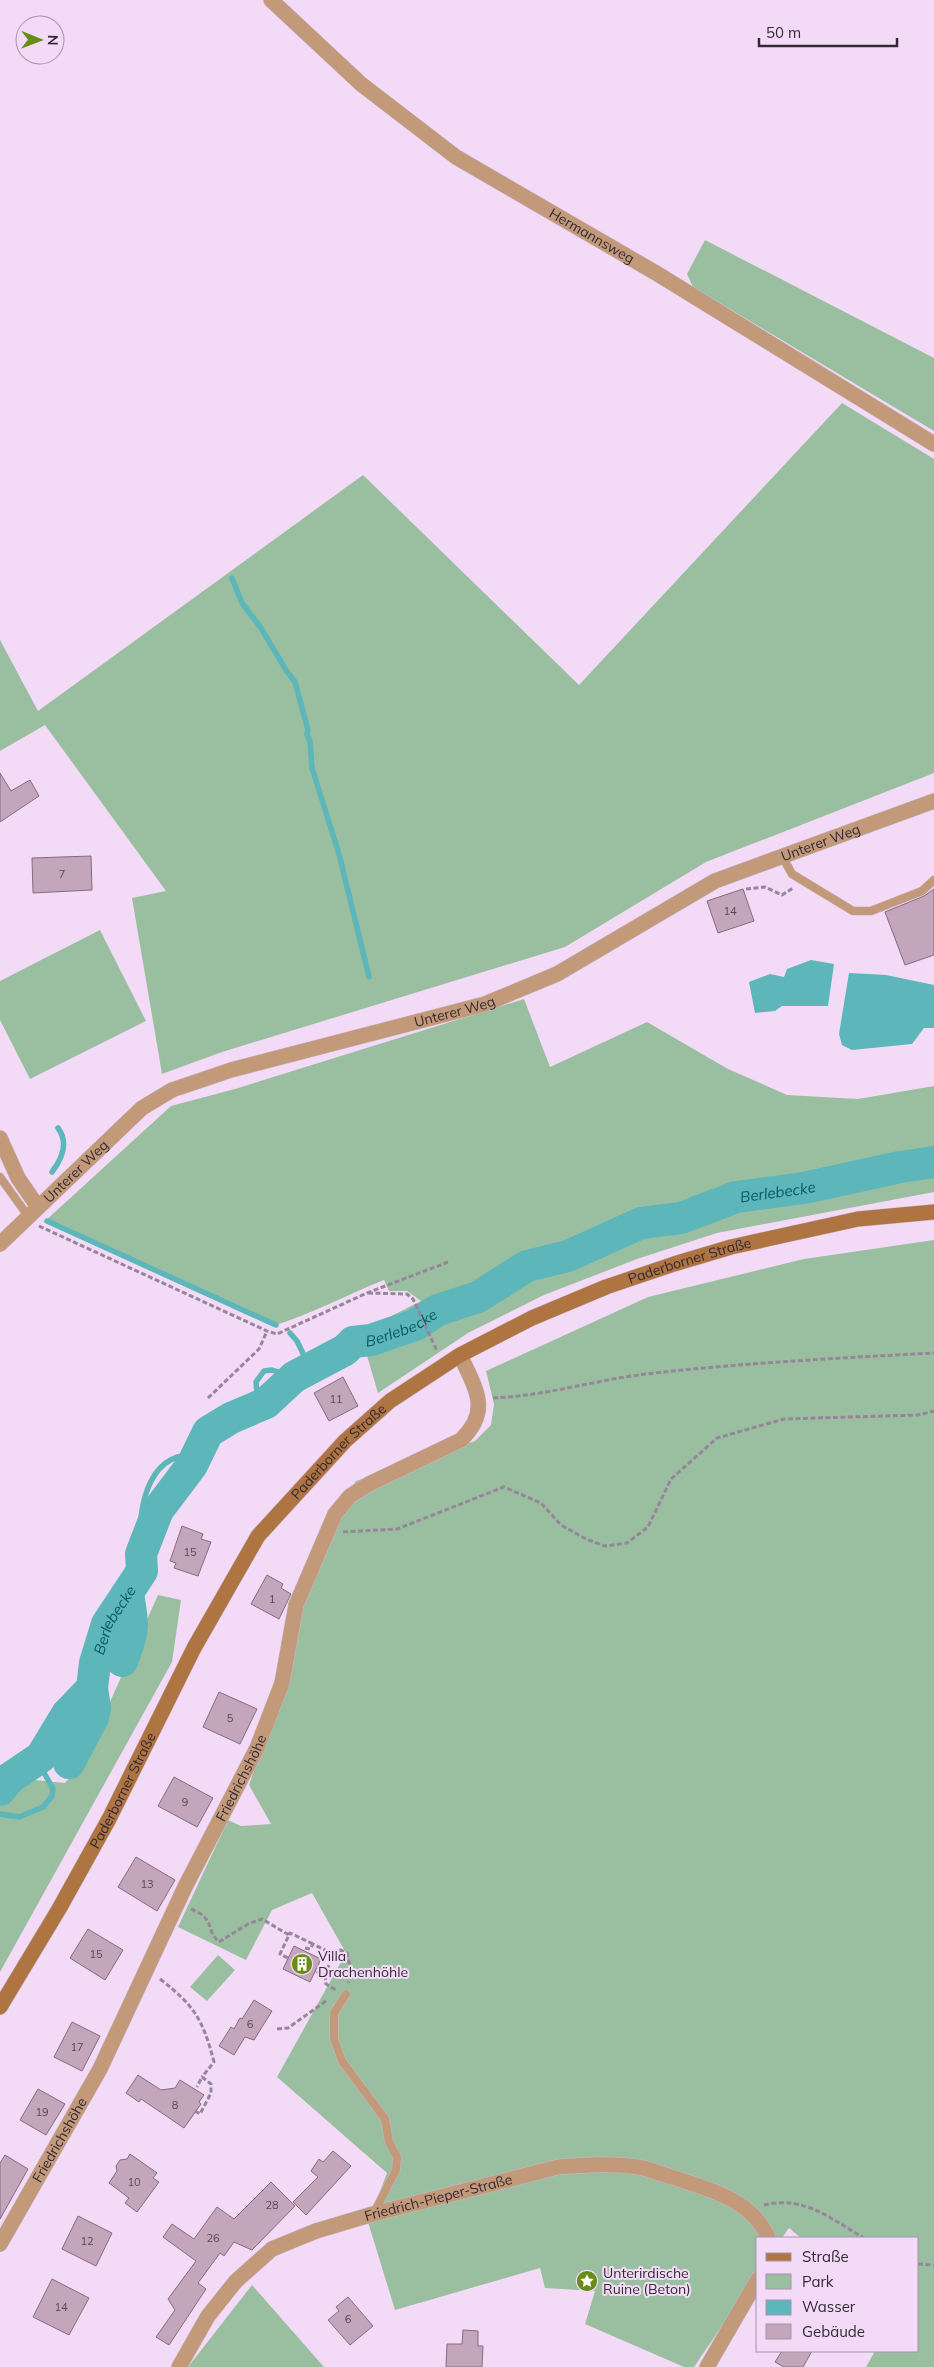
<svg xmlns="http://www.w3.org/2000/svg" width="934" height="2367" viewBox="0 0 934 2367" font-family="Mulish,sans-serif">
<rect width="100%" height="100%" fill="#f3dbf7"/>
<!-- green -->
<path fill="#9abfa0" d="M705 240 934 358V431L693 287 687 274Z
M842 403 934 459V773L706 862 565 947 222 1052 162 1074 132 898 166 891 45 725 0 751V640L38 711 363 475 579 685Z
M100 930 146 1021 30 1079 0 1020V981Z
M524 999 550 1067 647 1022 728 1069 787 1095 858 1099 934 1086V1192L717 1233 637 1259 544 1295 468 1333 378 1393 360 1332 421 1301 407 1291H389L384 1280C346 1295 310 1315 272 1326L44 1222 171 1106 235 1089Z
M934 1240V2367H866L875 2351H918V2238H801L789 2228 782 2238H758V2273L694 2367H684L585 2324 595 2291 545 2288 540 2268 395 2310 368 2222 387 2173 277 2077 346 1953 312 1893 272 1910 246 1960 178 1927 228 1820 241 1826 271 1824 249 1785 284 1682 307 1588 333 1514 356 1481 475 1441 491 1425 494 1404 486 1371 648 1297 804 1259Z
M158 1595 181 1600 172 1662 0 1972V1785L19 1786 34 1780 65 1783 83 1762Z
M218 1955 235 1970 207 2001 190 1987Z
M252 2285 324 2367H188Z"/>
<!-- water -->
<path fill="#5db6b9" d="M811 960 834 964 828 1006H782L775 1011 755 1013 749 982 770 974 784 977 787 969Z
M849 973 886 975 934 985V1028H924L912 1044 852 1050 842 1045 839 1034Z"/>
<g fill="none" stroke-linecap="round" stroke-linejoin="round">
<!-- stream -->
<path stroke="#5db6b9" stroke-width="5.5" d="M232 578 242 603 261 628 286 670 295 682 308 730 307 735 310 741 312 768 339 854 369 977
M52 1172C62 1159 69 1143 58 1128
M47 1221 276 1325
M290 1333 297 1341 310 1368
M258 1406 256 1382 264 1371 272 1370 294 1377
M141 1554C137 1517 144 1452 195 1455
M0 1814 19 1817 43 1807 52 1796 53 1789 42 1769 41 1757"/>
<!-- river -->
<g stroke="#5db6b9" stroke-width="32">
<path d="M122 1661C134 1631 134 1626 128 1594"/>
<path d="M69 1763 93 1717 95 1708 92 1688"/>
<path id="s1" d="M0 1790 10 1778 41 1757 67 1714 92 1688 95 1663 107 1624 142 1571 141 1554 158 1510 192 1465 208 1432 231 1418 266 1403 294 1377 345 1350 353 1342 371 1340 415 1325 438 1310 478 1297 527 1266 568 1256 641 1223 681 1218 736 1197 804 1188 900 1167 934 1162"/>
</g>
</g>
<!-- building -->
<path fill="#c3a6bc" stroke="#856b80" d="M0 773 11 791 30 780 39 796 0 822Z
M91 856 92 890 33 893 32 858Z
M743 889 754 921 718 933 707 901Z
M934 889V955L905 965 885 912 924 896Z
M343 1377 358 1406 329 1421 314 1393Z
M182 1526 203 1534 201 1539 211 1542 198 1576 174 1568 176 1563 170 1561Z
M267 1575 283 1584 281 1588 291 1594 279 1619 251 1604Z
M219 1692 257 1709 240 1744 203 1727Z
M174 1777 213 1798 197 1827 158 1806Z
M136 1857 175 1880 157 1911 118 1887Z
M88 1929 123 1950 105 1980 70 1958Z
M294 1946 321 1959 310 1982 283 1969Z
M254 2000 272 2011 254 2040 245 2037 234 2055 219 2046 231 2027 234 2029 240 2018 242 2019Z
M72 2022 100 2036 82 2071 54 2057Z
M138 2075 161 2090 175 2088 180 2080 204 2095 199 2102 201 2104 184 2128 141 2099 139 2102 126 2093Z
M38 2089 65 2104 46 2135 20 2120Z
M333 2151 351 2166 306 2215 293 2202 318 2177 311 2171 319 2159 323 2162Z
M130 2154 157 2173 153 2178 159 2182 137 2212 125 2203 129 2198 109 2183 117 2171 116 2166 120 2160 127 2159Z
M5 2155 28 2169 0 2219V2163Z
M271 2182 295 2206 252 2250 234 2242 224 2256 220 2253 198 2283 206 2289 169 2345 156 2337 175 2310 168 2299 196 2261 163 2237 172 2224 194 2239 217 2207 234 2219Z
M78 2216 112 2233 96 2266 62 2249Z
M52 2279 89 2298 69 2335 33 2317Z
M348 2297 373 2326 350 2345 328 2320 339 2311 336 2307Z
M463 2330 478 2331V2346H483L482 2367H446L447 2344H462Z
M782 2351H812L803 2367H784L775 2362Z"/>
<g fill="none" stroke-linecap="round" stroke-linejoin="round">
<!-- lane casing -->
<g stroke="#ccb7d0" stroke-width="9">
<path id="lane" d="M782 856 792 874 853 911H871L922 891 934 880
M0 1177 28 1216
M346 1994 334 2013V2039L342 2061 385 2119 389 2142 397 2157 396 2170 374 2213"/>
</g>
<!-- street casing -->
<g stroke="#ccb7d0" stroke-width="16">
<g id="street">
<path id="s2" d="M271 0 361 84 456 157 656 273 934 444"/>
<path d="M0 1138 18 1178 38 1207"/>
<path id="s3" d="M0 1244 142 1108 172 1090 231 1070 485 1004 557 974 715 881 934 801"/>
<path id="s4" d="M0 2244 100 2069 185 1887 257 1748 282 1683 296 1605 335 1514 350 1496 369 1484 461 1440C492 1410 475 1388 460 1355"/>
<path id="s5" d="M179 2367 208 2316 236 2281 272 2249 316 2231 373 2214 558 2167C585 2165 612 2163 638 2167 651 2169 663 2175 675 2178 710 2190 753 2200 768 2238"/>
<path d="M707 2367 758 2279"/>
</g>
</g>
<!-- secondary casing -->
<g stroke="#ccb7d0" stroke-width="16">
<g id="secondary">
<path id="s6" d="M0 2007 59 1909 109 1819 194 1648 258 1536 345 1441 390 1401 460 1355 532 1318 606 1287 674 1264 731 1247 858 1219 934 1212"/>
</g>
</g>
<!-- path -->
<path stroke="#968699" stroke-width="3" stroke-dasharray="5 2.5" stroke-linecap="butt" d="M746 889 765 887 782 895 793 888
M39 1226 267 1331 277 1334 367 1293 448 1262
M368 1293 407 1294 413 1299 437 1351
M208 1398 259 1349 267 1331
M493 1398C545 1396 595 1380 646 1374 742 1363 838 1358 934 1353
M343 1532 397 1529 504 1487 541 1503 561 1525 586 1539 605 1546 627 1543 648 1527 671 1479 717 1438 784 1419 918 1415 934 1411
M191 1909C217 1920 204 1928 219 1942L248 1924 262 1919 289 1935 280 1954 288 1958
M289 1935 290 1933 313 1944
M305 1948 310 1949 313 1944 333 1954 325 1975 315 1971
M333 1954 340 1950 347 1953 351 1971 348 1983
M325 1975 326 1984 336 1990
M160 1979C195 2006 203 2020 214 2062L202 2077
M277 2029 288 2028 326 2001
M195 2111 200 2114 211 2093V2084L202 2077 197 2087
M764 2205C804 2195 831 2219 864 2238
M918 2264 934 2265"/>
<!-- lane -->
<use href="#lane" stroke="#c29979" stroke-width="8"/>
<!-- street -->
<use href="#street" stroke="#c29979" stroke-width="15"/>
<!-- secondary -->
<use href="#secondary" stroke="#ae7441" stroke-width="15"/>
</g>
<!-- icons -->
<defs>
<g id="building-disc" transform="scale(1.125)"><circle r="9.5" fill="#688d17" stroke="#f3dbf7"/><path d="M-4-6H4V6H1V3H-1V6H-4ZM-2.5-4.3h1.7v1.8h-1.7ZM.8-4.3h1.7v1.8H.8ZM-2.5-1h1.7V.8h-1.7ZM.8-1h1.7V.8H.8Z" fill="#fff"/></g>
<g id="sight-disc" transform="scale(1.125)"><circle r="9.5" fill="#688d17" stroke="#f3dbf7"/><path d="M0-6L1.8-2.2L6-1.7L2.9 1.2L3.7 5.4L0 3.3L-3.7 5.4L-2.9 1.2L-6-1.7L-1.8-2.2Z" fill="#fff"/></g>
</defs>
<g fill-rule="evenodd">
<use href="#building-disc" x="302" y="1964"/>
<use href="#sight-disc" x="587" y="2281"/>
</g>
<g text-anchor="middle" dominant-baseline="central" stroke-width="4" stroke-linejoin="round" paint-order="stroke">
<!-- number labels -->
<g font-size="11" fill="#564856">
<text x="62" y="874">7</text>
<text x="730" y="911">14</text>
<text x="336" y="1399">11</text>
<text x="190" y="1552">15</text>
<text x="272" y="1599">1</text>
<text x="230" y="1718">5</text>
<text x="185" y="1802">9</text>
<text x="147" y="1884">13</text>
<text x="96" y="1954">15</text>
<text x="250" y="2024">6</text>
<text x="77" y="2047">17</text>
<text x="175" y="2105">8</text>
<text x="42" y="2112">19</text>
<text x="134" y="2182">10</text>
<text x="272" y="2205">28</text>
<text x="213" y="2238">26</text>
<text x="87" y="2241">12</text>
<text x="61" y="2307">14</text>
<text x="348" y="2319">6</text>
</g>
<!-- street labels -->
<g font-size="14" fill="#322934" stroke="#f3dbf7">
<text stroke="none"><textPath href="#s2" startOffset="400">Hermannsweg</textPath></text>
<text stroke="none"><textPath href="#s3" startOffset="930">Unterer Weg</textPath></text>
<text stroke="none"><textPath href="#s3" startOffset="525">Unterer Weg</textPath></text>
<text stroke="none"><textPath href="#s3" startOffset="105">Unterer Weg</textPath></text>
<text stroke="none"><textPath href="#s6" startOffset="1059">Paderborner Straße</textPath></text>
<text stroke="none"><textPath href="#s6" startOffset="654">Paderborner Straße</textPath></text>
<text stroke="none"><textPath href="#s4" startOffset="525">Friedrichshöhe</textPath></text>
<text stroke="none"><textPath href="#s6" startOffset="249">Paderborner Straße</textPath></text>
<text stroke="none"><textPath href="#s4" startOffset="120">Friedrichshöhe</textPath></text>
<text stroke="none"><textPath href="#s5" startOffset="326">Friedrich-Pieper-Straße</textPath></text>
</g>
<!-- poi labels -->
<g font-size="14" fill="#322934" stroke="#f3dbf7" text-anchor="start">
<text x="318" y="1956">Villa<tspan x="318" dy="16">Drachenhöhle</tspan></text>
<text x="603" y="2273">Unterirdische<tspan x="603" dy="16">Ruine (Beton)</tspan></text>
</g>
<!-- water labels -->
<g font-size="15" font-style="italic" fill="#07595b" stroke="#f3dbf7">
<text stroke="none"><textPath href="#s1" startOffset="1054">Berlebecke</textPath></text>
<text stroke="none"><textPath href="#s1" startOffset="649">Berlebecke</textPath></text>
<text stroke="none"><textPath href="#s1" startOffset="212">Berlebecke</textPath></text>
</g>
</g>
<!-- legend -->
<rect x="756" y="2237" width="162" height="115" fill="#f3dbf7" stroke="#a694a9"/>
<rect x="766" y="2253" width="25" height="8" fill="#ae7441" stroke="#a694a9"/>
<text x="802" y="2262" font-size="15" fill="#322934">Straße</text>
<rect x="766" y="2274" width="25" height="15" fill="#9abfa0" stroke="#a694a9"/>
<text x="802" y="2287" font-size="15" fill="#322934">Park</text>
<rect x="766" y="2300" width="25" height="15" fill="#5db6b9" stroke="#a694a9"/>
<text x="802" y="2312" font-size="15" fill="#322934">Wasser</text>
<rect x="766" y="2324" width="25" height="15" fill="#c3a6bc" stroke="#a694a9"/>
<text x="802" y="2337" font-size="15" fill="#322934">Gebäude</text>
<!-- north arrow -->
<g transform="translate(40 40) rotate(91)"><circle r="24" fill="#f3dbf7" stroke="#a694a9"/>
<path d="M0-4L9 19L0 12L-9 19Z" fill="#688d17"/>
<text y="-8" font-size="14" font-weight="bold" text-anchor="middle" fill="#322934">N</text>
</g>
<!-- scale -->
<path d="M759 38v8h138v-8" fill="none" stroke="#322934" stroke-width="2.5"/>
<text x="766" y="38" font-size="15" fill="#322934" stroke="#f3dbf7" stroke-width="4" paint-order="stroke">50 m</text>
</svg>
